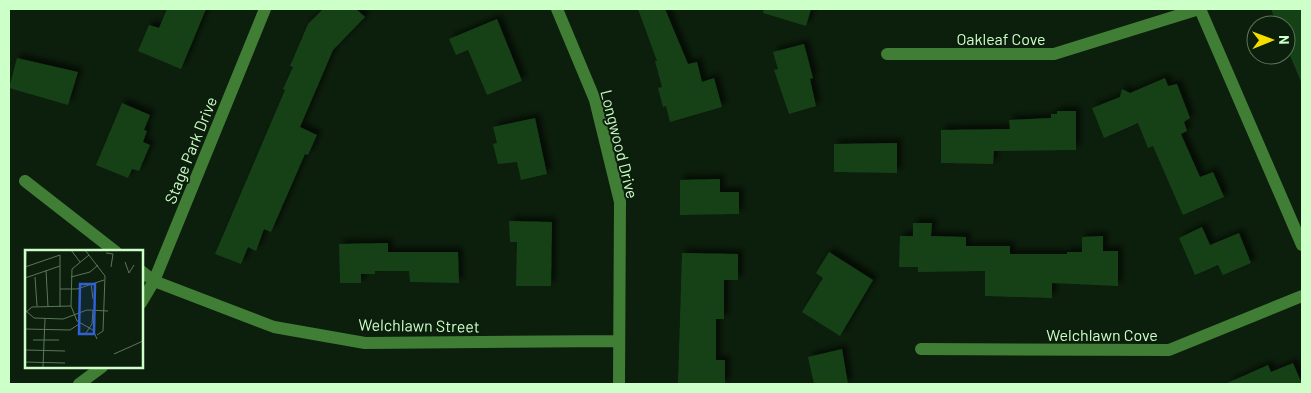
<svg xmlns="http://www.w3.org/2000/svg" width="1311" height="393" viewBox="0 0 1311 393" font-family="Barlow,sans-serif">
<defs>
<filter id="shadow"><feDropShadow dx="4.5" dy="-4.5" stdDeviation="2.5" flood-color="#0009"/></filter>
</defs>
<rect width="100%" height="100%" fill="#0c1e0c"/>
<!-- building -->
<path fill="#174018" filter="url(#shadow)" d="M167 9H206L181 69 138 51 149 25 159 28Z
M323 9H356L365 17 333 50 300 127 317 135 308 155 305 154 271 232 264 229 256 251 248 247 241 264 215 254 285 90 283 89 293 67 290 66 308 24Z
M638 9H665L688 64 697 62 702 82 714 78 722 107 670 122 666 106 663 107 658 88 662 87 655 61H657Z
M764 9H811L806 26 763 13Z
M1271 9H1302V84L1286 46V25H1277Z
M497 19 522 81 487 95 468 50 456 55 449 39Z
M804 44 813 78 810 79 816 106 789 114 774 70 778 69 773 52Z
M17 58 78 72 68 105 9 88Z
M1165 78 1168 86 1177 84 1190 118 1184 122 1187 131 1181 134 1200 177 1213 172 1224 197 1183 215 1153 146 1148 148 1138 123 1104 138 1092 108 1120 97 1122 89 1130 93Z
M122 103 150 115 144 130 147 131 143 142 150 145 139 171 132 169 128 178 96 165Z
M1057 111H1076V150L994 151 993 164 941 163V130L1010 129 1009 120 1051 118V114H1057Z
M535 118 547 174 521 180 517 162 498 164 493 144 497 143 493 127Z
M897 143V173L834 172V144Z
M720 179V192H739V214L680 215V180Z
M509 221 552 222 551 286H516L517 242H510Z
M913 223H932L931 236 966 237V246H1010V254H1067V252H1082V237L1103 236V251H1118V286L1052 283V298L985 296V271L918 272V267H899L900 236H913Z
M1202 227 1210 245 1239 233 1251 263 1223 275 1218 265 1195 275 1179 238Z
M388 243V252H458L459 283 410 282 409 271H375V274H361V283H340L339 244Z
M829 252 873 280 840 336 802 312 823 278 816 273Z
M682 253 738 254V280H724V319H716V360H725V384H678Z
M842 349 848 384H814L808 357Z
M1293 363 1302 384H1225L1268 365 1271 372Z"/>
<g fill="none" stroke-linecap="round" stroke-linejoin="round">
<!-- minor -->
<path stroke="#407e35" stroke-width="12" d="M557 9 595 100 620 202 619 384
M1200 9 1302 245
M887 54H1054L1199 9
M25 181 116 252
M141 271 154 281 274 327 365 343 619 341
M141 303 154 281 265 9
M921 349 1169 350 1302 296
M79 384 102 367"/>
</g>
<g text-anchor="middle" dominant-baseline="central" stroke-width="4" stroke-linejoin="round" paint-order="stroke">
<!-- street labels -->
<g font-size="16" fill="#cdffc9" stroke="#0c1e0c">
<text x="1001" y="38">Oakleaf Cove</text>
<text transform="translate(620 144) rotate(76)">Longwood Drive</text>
<text transform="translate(190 150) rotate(-68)">Stage Park Drive</text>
<text transform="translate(419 325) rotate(1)">Welchlawn Street</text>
<text x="1102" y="334">Welchlawn Cove</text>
</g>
</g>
<!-- overview -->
<g transform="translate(25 250)">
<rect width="118" height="118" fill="#0c1e0c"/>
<path fill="none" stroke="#597858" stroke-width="1" d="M46 0 55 12M60 0 80 26 78 81 72 85M81 3 88 4 86 17M64 5 47 19 46 56 52 71 68 80 72 89M100 12 104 23 109 15M0 17 35 5V57M21 20 23 57M10 27 12 56M46 27 65 22 73 15M0 28 35 16M66 33 68 49M0 38 1 2M35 39H52L79 30M0 60 9 68 38 69 62 60 83 61M0 63 7 57 46 56M0 79 45 80 54 74M61 83 67 74 68 60M8 90H34M0 100 40 101M89 104 118 91M0 112 40 113M18 117 20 69"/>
<path fill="#2f60d6" fill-opacity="0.15" stroke="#2f60d6" stroke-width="2.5" d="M55 34H70L69 84H54Z"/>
<rect width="118" height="118" fill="none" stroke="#cdffc9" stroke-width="2.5"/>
</g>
<!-- border -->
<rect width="1311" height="393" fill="none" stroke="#cdffc9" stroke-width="20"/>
<!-- north arrow -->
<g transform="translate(1271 40) rotate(89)"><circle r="24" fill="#0c1e0c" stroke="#597858"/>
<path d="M0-4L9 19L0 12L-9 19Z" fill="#f4de00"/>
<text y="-8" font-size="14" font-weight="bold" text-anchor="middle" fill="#cdffc9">N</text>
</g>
</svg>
